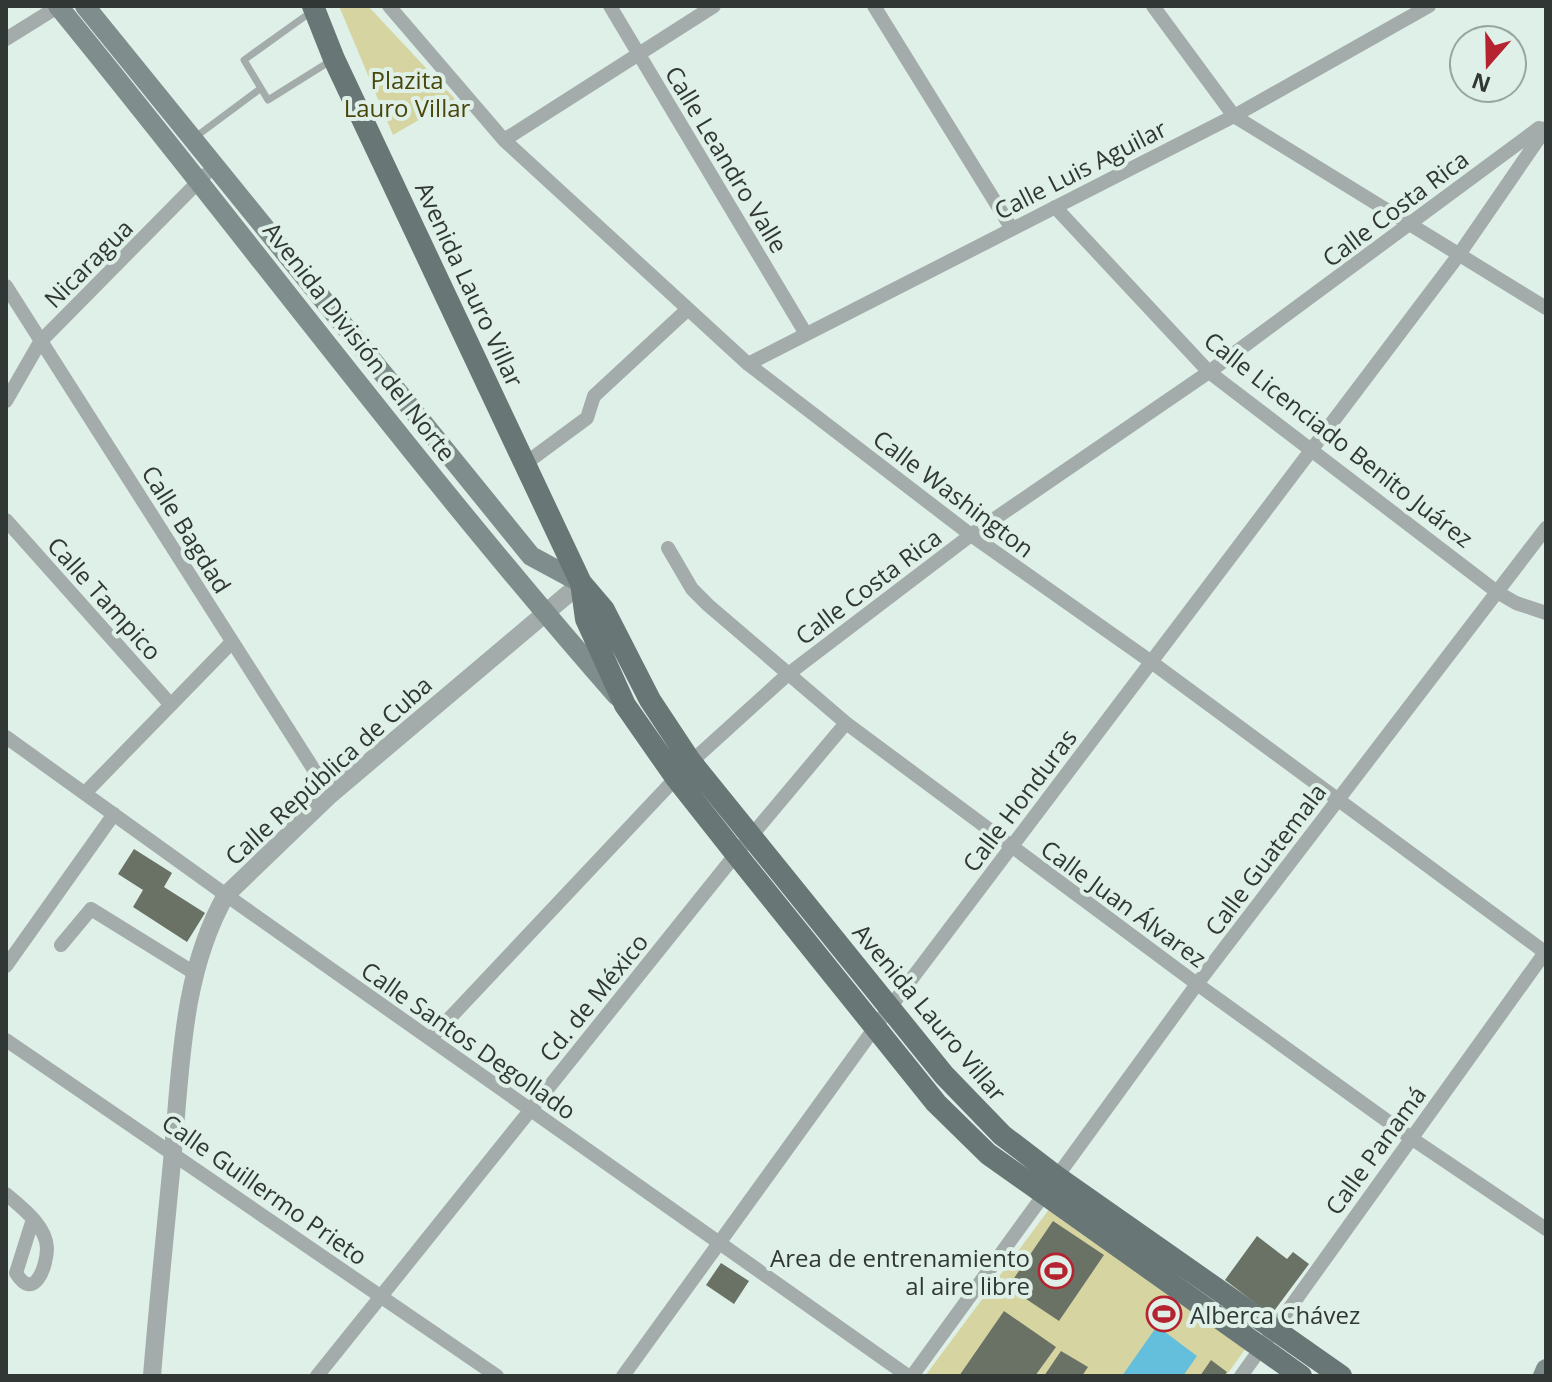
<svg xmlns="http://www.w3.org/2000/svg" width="1552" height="1382" viewBox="0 0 1552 1382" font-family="'Open Sans',sans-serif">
<rect width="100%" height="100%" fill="#def0e7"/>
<!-- green -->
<path fill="#d6d5a1" d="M339 6H368L455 99 393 135Z
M1050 1208 1246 1348 1226 1376H925Z"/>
<!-- water -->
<path fill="#63bfdc" d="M1157 1326 1197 1356 1183 1376H1122Z"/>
<!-- building -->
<path fill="#697265" d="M134 849 172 873 164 887 205 913 187 942 133 907 143 890 118 874Z
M1053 1221 1104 1255 1059 1321 1008 1287Z
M1257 1236 1287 1259 1293 1252 1309 1264 1271 1315 1225 1280Z
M721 1263 749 1281 734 1304 706 1285Z
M1004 1311 1056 1347 1035 1376H959Z
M1061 1351 1088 1367 1082 1376H1044Z
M1211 1360 1227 1372 1224 1376H1200Z"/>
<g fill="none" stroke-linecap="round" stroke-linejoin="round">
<!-- service -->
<path stroke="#a3acab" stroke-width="7" d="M311 12 244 60 268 100 332 60
M194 138 260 89"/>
<!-- minor -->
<path stroke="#a3acab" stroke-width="14" d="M389 6 504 140 748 364 971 535 1150 661 1546 953
M610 6 806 334
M874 6 1012 229
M1153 6 1234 116 1546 308
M6 39 59 6
M504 140 714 6
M1055 207 1209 372 1497 592 1516 603 1546 613
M6 286 330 795
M748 364 1234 116 1429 6
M6 401 40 342 205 175
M526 463 587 418 594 396 688 309
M6 520 171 705
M668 548 692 589 708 605 846 723 1197 984 1411 1138 1546 1229
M6 737 226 895 908 1376
M85 793 232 642
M61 945 91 909 196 974
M6 966 114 814
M430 1039 691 762 787 675 971 535 1209 372 1539 128
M6 1040 497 1376
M6 1194C21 1207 46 1225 47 1248 47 1266 34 1303 16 1273L33 1219
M317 1376 736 854 846 723
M623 1376 876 1026 1458 256 1546 128
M912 1376 1197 984 1546 528
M1241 1376 1546 951"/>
<!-- tertiary -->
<path stroke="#a3acab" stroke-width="18" d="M152 1376C158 1301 166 1226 173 1151 181 1065 182 972 226 895L330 795 581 583"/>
<!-- secondary -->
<path stroke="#808d8d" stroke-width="20" d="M58 6C245 235 422 474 617 696
M85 6 531 556 581 583
M1543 1376 1546 1369"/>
<!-- primary -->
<path stroke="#687776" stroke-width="22" d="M313 6 334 59 581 583 604 610 650 700 691 762 944 1075 1002 1135 1057 1177 1341 1376
M581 583 586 619 625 705 676 778 736 854 936 1103 988 1154 1301 1376"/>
</g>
<!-- icons -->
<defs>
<g id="stadium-ring" transform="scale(1.8)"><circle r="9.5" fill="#def0e7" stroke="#b52331" stroke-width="1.5"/><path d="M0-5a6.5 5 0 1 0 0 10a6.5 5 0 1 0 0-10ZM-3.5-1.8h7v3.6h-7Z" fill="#b52331"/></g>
</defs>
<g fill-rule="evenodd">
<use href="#stadium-ring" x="1056" y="1271"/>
<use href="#stadium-ring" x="1164" y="1314"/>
</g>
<g text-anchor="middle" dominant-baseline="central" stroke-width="8" stroke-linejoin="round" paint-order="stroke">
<!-- park labels -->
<g font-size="24" fill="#49460b" stroke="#def0e7">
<text x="407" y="79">Plazita<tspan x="407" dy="28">Lauro Villar</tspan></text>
</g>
<!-- street labels -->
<g font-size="24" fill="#303734" stroke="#def0e7">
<text transform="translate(727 159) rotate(59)">Calle Leandro Valle</text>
<text transform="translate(1080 169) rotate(-27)">Calle Luis Aguilar</text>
<text transform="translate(1395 208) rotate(-37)">Calle Costa Rica</text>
<text transform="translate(88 263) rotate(-45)">Nicaragua</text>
<text transform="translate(470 284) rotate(65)">Avenida Lauro Villar</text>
<text transform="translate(360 341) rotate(52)">Avenida División del Norte</text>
<text transform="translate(1339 439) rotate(38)">Calle Licenciado Benito Juárez</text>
<text transform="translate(954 493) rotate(37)">Calle Washington</text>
<text transform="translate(187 529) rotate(58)">Calle Bagdad</text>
<text transform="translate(868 586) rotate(-37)">Calle Costa Rica</text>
<text transform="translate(105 598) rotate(48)">Calle Tampico</text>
<text transform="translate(328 770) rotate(-42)">Calle República de Cuba</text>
<text transform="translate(1019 800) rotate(-53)">Calle Honduras</text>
<text transform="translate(1265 859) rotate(-53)">Calle Guatemala</text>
<text transform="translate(1124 903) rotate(36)">Calle Juan Álvarez</text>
<text transform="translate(593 997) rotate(-51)">Cd. de México</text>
<text transform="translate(930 1012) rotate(50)">Avenida Lauro Villar</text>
<text transform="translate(469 1040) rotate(35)">Calle Santos Degollado</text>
<text transform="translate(1375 1150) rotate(-54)">Calle Panamá</text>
<text transform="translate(265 1189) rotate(35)">Calle Guillermo Prieto</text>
</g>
<!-- poi labels -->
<g font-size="24" fill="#303734" stroke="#def0e7" text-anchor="end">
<text x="1030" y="1257">Area de entrenamiento<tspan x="1030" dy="28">al aire libre</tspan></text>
<text x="1190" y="1314" text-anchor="start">Alberca Chávez</text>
</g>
</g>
<!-- border -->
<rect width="1552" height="1382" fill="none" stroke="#303734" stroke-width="16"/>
<!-- north arrow -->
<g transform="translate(1488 64) rotate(200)"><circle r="38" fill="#def0e7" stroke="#98a69f" stroke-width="2"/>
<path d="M0-6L14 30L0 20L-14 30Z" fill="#b52331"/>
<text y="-12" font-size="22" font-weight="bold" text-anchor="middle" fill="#303734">N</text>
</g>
</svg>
